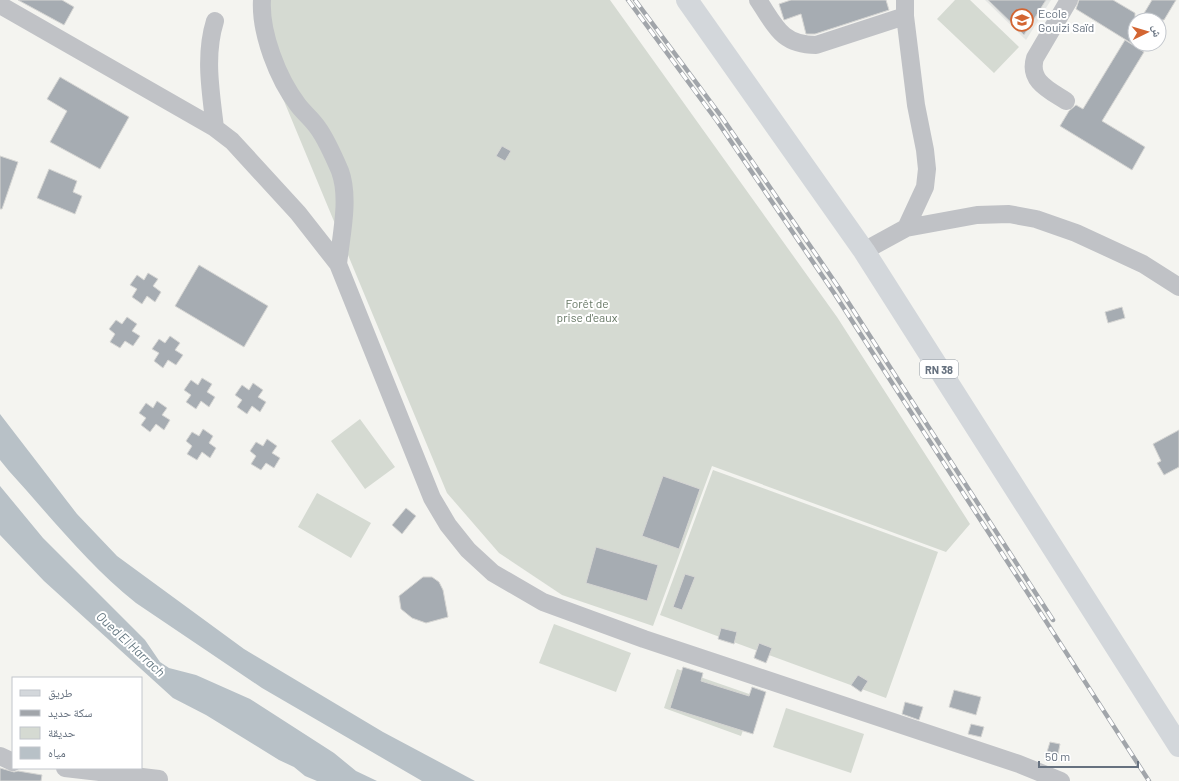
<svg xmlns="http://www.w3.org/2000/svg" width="1179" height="781" viewBox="0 0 1179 781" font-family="Barlow,'Noto Naskh Arabic',sans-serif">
<rect width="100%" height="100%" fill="#f4f4f0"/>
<!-- built -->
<path fill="#e4e6e4" d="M985 0H1051L1026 40Z"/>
<!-- green -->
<path fill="#d5dad2" d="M254 0H610L837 317 970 524 946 552 712 466 653 626 562 595 499 553 447 493 264 53Z
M955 0H970L1019 47 994 73 937 19Z
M360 419 395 467 365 489 331 441Z
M713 470 938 552 886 698 660 615Z
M317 493 371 523 351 558 298 527Z
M554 624 631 653 616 692 539 663Z
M677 669 755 696 741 736 664 708Z
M786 708 864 734 851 773 773 747Z"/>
<!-- water -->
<path fill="#b8c1c7" d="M0 414 77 514 117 556 244 649 383 732 475 781H422L262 688 136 603C89 566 50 516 9 471L0 460Z
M0 486 43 538 145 640 160 662 169 668 196 675 250 699 334 753 356 771 377 781H317L305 776 294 767 279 760 206 715 173 698 44 581 0 535Z"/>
<!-- building -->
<path fill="#a6acb2" stroke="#d5d5d3" d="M18 0H62L74 7 64 25Z
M791 0H886L889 10 815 34H806L801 14 784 20 779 4Z
M988 0H1046L1024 35Z
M1079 0H1113L1135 13V36L1131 43 1076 9Z
M1152 0H1176L1164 20H1140Z
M1125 40 1144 52 1102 121 1145 147 1132 170 1060 126 1069 111 1076 105 1083 109Z
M60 77 129 117 100 169 50 142 67 111 47 99Z
M502 146 511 151 505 161 496 156Z
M0 156 18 162 2 209H0Z
M49 169 77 181 73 192 82 196 75 214 37 198Z
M199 265 268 306 244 347 175 306Z
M148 273 158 279 153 286 161 292 155 302 147 296 142 304 132 297 137 289 130 285 137 275 144 280Z
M1122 307 1125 318 1108 323 1105 312Z
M127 317 137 324 132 331 140 336 133 346 125 341 120 348 110 342 115 334 109 329 116 320 122 324Z
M170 336 180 343 175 350 183 355 176 365 168 360 163 368 154 361 159 353 152 349 159 339 165 343Z
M202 378 212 384 207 392 215 397 209 407 201 401 196 409 186 402 191 395 184 390 191 380 198 385Z
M253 383 263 390 258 397 266 402 260 412 252 406 247 414 237 407 242 400 235 395 242 385 249 390Z
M157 401 167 408 162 415 170 420 164 430 156 424 150 432 141 425 146 418 139 413 146 403 153 408Z
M203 429 213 436 209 443 216 448 210 458 202 452 197 460 187 454 192 446 186 441 192 432 199 436Z
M1179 430V467L1164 475 1157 463 1161 461 1153 444Z
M267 439 277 446 272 453 280 458 274 468 266 463 261 470 251 464 256 456 250 451 256 442 263 446Z
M663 476 700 489 679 549 642 536Z
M406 508 416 516 402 534 392 525Z
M596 547 658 565 647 601 586 583Z
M685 574 695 577 682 610 673 607Z
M423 577H432L439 582 443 590 448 617 426 623 412 618 401 609 399 596Z
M721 628 737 632 734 644 718 639Z
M759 643 772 648 766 663 754 658Z
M683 667 703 673 701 681 749 696 752 687 766 692 753 734 670 708Z
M858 675 868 681 861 692 851 685Z
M954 690 981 697 976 715 949 707Z
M905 702 923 707 919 720 902 714Z
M971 724 984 727 981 737 968 734Z
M1050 742 1060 744 1058 754 1047 752Z
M0 768 14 772 18 771 42 775 41 781H0Z"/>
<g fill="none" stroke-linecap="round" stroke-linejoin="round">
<!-- minor -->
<path stroke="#c0c2c6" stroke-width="18" d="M262 0C260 33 278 79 298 105 304 113 312 119 318 128 326 139 334 157 340 171 350 198 341 236 338 264
M758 0C775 25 781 45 816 45L905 16V0
M0 5 215 128 232 141 298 213 338 264 432 498 448 525 468 550 493 573 543 602 644 639 1019 764 1061 781
M905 16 916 105 925 150 927 169 925 187 906 228
M215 21C204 56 211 93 215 128
M1066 101C1049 90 1028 81 1035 58L1069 0
M864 251 906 228 977 215 1009 214 1036 219 1076 233 1143 264 1179 287
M0 756 13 762
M65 768 159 779"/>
<!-- major -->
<path stroke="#d3d7db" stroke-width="22" d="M687 0 864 251 1179 746"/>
<!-- rail casing -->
<g stroke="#a1a5aa" stroke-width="4.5">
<path id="rail" d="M628 0 717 121 834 293 1149 781
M635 0 721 116 839 288 1053 620"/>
</g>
<!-- rail -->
<use href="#rail" stroke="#fff" stroke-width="3" stroke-dasharray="9" stroke-linecap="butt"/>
</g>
<!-- icons -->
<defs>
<g id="school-ring" transform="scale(1.15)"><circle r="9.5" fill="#fff" stroke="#d36532" stroke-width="1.5"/><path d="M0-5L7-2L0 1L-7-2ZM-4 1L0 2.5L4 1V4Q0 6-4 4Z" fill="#d36532"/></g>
</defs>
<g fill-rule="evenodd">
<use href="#school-ring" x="1022" y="20"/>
</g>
<g text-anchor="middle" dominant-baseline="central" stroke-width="4" stroke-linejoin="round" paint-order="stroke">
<!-- shield labels -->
<rect fill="#fff" stroke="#949ca5" stroke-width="1" x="920" y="360" width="38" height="18" rx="3"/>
<g font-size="11" font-weight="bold" fill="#66717f">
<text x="939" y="369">RN 38</text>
</g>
<!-- poi labels -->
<g font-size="12" fill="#66717f" stroke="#fff" text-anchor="start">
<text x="1038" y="13">Ecole<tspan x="1038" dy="14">Gouizi Saïd</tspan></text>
</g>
<!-- park labels -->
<g font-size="12" fill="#667764" stroke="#fff">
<text x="587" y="303">Forêt de<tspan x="587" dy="14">prise d'eaux</tspan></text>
</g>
<!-- water labels -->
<g font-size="13" font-style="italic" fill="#667983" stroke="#fff">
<text transform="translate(131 644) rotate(43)">Oued El Harrach</text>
</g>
</g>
<!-- legend -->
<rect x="12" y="677" width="130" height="92" fill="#ffffff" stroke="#c2c6cc"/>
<rect x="20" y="690" width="20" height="6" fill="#d3d7db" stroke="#c2c6cc"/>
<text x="48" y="697" font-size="12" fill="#66717f">طريق</text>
<rect x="20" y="710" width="20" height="6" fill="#a1a5aa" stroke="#c2c6cc"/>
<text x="48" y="717" font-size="12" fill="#66717f">سكة حديد</text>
<rect x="20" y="727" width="20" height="12" fill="#d5dad2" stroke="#c2c6cc"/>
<text x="48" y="737" font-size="12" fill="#66717f">حديقة</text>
<rect x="20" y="747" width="20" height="12" fill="#b8c1c7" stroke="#c2c6cc"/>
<text x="48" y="757" font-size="12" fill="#66717f">مياه</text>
<!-- north arrow -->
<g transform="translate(1147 32) rotate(85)"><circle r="19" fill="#ffffff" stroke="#c2c6cc"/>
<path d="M0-3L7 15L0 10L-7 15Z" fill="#d36532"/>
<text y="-6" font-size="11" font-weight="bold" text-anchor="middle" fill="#66717f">ش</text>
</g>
<!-- scale -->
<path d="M1039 761v6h99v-6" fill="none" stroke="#66717f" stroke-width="2"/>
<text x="1045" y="761" font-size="12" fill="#66717f" stroke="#ffffff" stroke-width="3" paint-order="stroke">50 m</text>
</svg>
